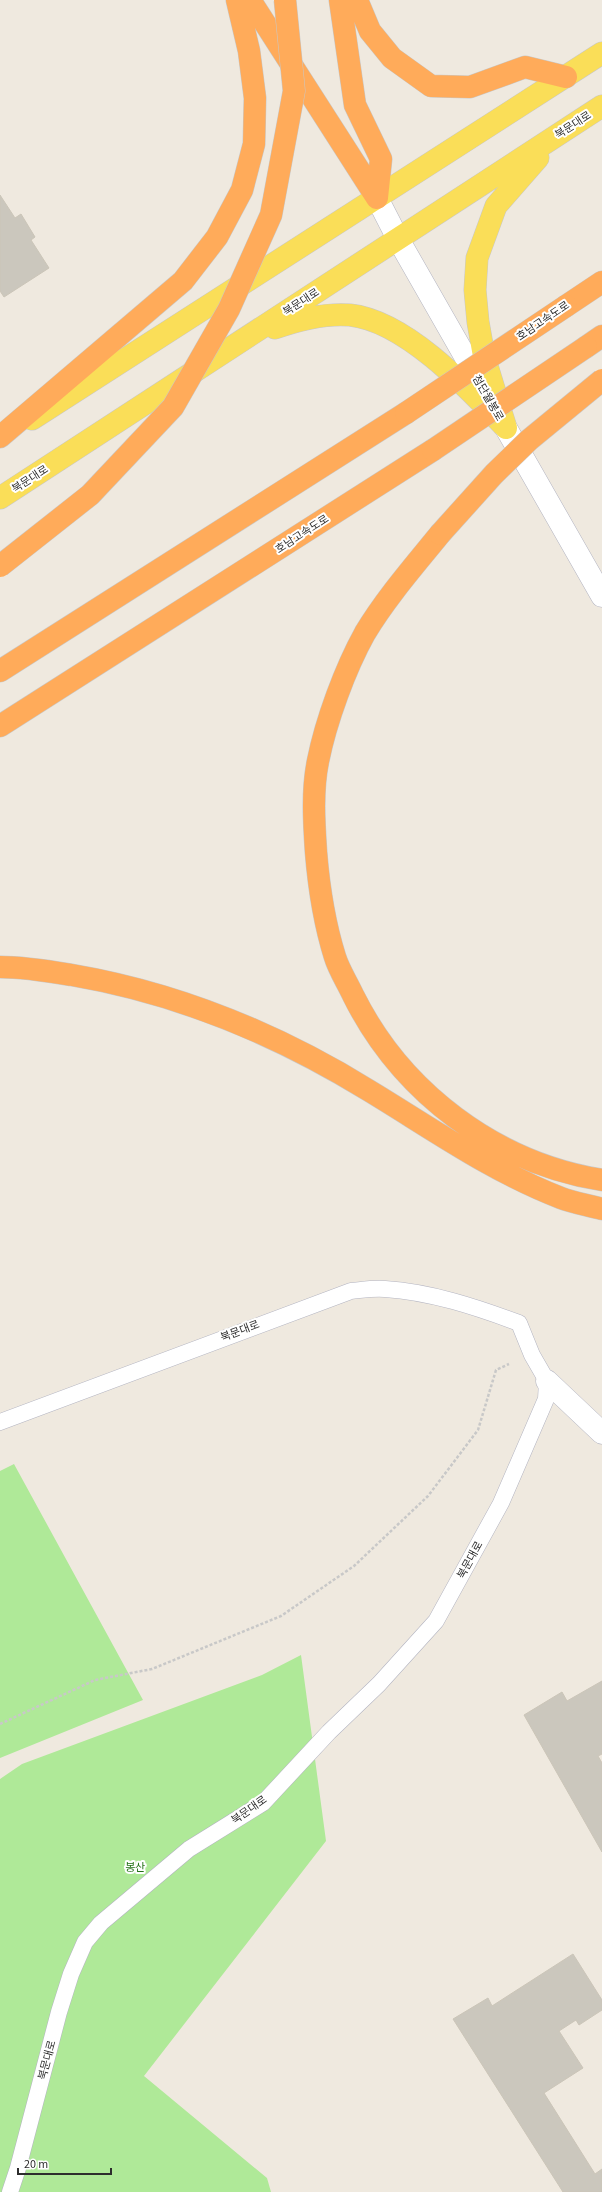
<svg xmlns="http://www.w3.org/2000/svg" width="602" height="2192" viewBox="0 0 602 2192" font-family="'Source Sans 3','Noto Sans KR',sans-serif">
<rect width="100%" height="100%" fill="#efe9df"/>
<!-- green -->
<path fill="#afe998" d="M14 1464 143 1700 0 1758V1471Z
M301 1655 326 1841 144 2076 267 2178 271 2192H0V1779L22 1764 262 1675Z"/>
<!-- building -->
<path fill="#cbc7bd" stroke="#cbc5b8" d="M0 195 15 218 21 214 35 237 31 240 49 268 4 297 0 291Z
M602 1681V1754L598 1756 602 1763V1852L524 1715 562 1692 567 1701Z
M573 1954 602 2000V2010L579 2025 576 2020 559 2031 583 2068 544 2093 595 2174 602 2169V2192H563L453 2019 488 1998 492 2006Z"/>
<g fill="none" stroke-linecap="round" stroke-linejoin="round">
<!-- lane casing -->
<g stroke="#b3b4c1" stroke-width="17">
<path id="lane" d="M0 1422 351 1291C362 1290 373 1288 385 1289 431 1292 476 1307 519 1323L532 1355 547 1381 546 1399 501 1503 436 1621 379 1684 329 1732 263 1803 189 1849 101 1923 85 1942 71 1974 59 2012 18 2168 10 2192"/>
</g>
<!-- street casing -->
<g stroke="#b3b4c1" stroke-width="23">
<path id="street" d="M547 1381 602 1433"/>
</g>
<!-- secondary casing -->
<g stroke="#b3b4c1" stroke-width="23">
<path id="secondary" d="M377 198 398 239 602 596"/>
</g>
<!-- primary casing -->
<g stroke="#c8c8c8" stroke-width="23">
<path id="primary" d="M275 328C300 319 324 313 350 315 405 321 466 386 503 425
M32 419 602 53
M506 428 484 356 478 322 475 290 477 258 496 206 538 158
M0 498 602 106"/>
</g>
<!-- highway casing -->
<g stroke="#c8c8c8" stroke-width="23">
<path id="highway" d="M250 0 377 198
M340 0 355 105 381 159 377 198
M357 0 370 31 392 58 431 86 470 87 525 67 566 77
M566 306 602 282
M586 347 602 336
M0 437 183 281 217 237 242 190 254 144 255 98 249 51 237 0
M440 534C414 566 386 598 365 633 345 669 326 721 318 761 312 790 314 822 316 852 319 889 324 922 335 957 339 970 347 982 353 995 401 1092 495 1163 602 1180
M0 671 406 413
M0 726 433 450
M0 967C25 967 48 971 72 975 177 993 277 1034 368 1090 431 1128 491 1171 561 1198 574 1203 588 1205 602 1209"/>
</g>
<!-- path -->
<path stroke="#c8c8c8" stroke-width="2.5" stroke-dasharray="3 2" stroke-linecap="butt" d="M0 1724 95 1680 152 1669 281 1616 354 1566 428 1496 478 1430 496 1370 509 1364"/>
<!-- lane -->
<use href="#lane" stroke="#fff" stroke-width="16"/>
<!-- street -->
<use href="#street" stroke="#fff" stroke-width="22"/>
<!-- secondary -->
<use href="#secondary" stroke="#fff" stroke-width="22"/>
<!-- primary -->
<use href="#primary" stroke="#fade58" stroke-width="22"/>
<!-- highway -->
<use href="#highway" stroke="#ffab5a" stroke-width="22"/>
<!-- highway-bridge casing -->
<g stroke="#c8c8c8" stroke-width="23" stroke-linecap="butt">
<path id="highway-bridge" d="M406 413 566 306
M433 450 586 347
M440 534 494 474 529 440 602 380
M0 566 90 495 173 407 229 309 271 215 294 91 285 0"/>
</g>
<!-- highway-bridge -->
<use href="#highway-bridge" stroke="#ffab5a" stroke-width="22"/>
</g>
<g text-anchor="middle" dominant-baseline="central" stroke-width="4" stroke-linejoin="round" paint-order="stroke">
<!-- street labels -->
<g font-size="11" fill="#2d2d2d" stroke="#fff">
<text transform="translate(573 125) rotate(-33)">북문대로</text>
<text transform="translate(301 302) rotate(-33)">북문대로</text>
<text transform="translate(543 321) rotate(-34)">호남고속도로</text>
<text transform="translate(488 398) rotate(60)">첨단월봉로</text>
<text transform="translate(30 479) rotate(-33)">북문대로</text>
<text transform="translate(302 534) rotate(-33)">호남고속도로</text>
<text transform="translate(240 1331) rotate(-21)">북문대로</text>
<text transform="translate(470 1560) rotate(-61)">북문대로</text>
<text transform="translate(249 1810) rotate(-35)">북문대로</text>
<text transform="translate(47 2060) rotate(-75)">북문대로</text>
</g>
<!-- park labels -->
<g font-size="11" fill="#237116" stroke="#fff">
<text x="135" y="1867">봉산</text>
</g>
</g>
<!-- scale -->
<path d="M18 2168v6h93v-6" fill="none" stroke="#2d2d2d" stroke-width="2"/>
<text x="24" y="2168" font-size="12" fill="#2d2d2d" stroke="#ffffff" stroke-width="3" paint-order="stroke">20 m</text>
</svg>
